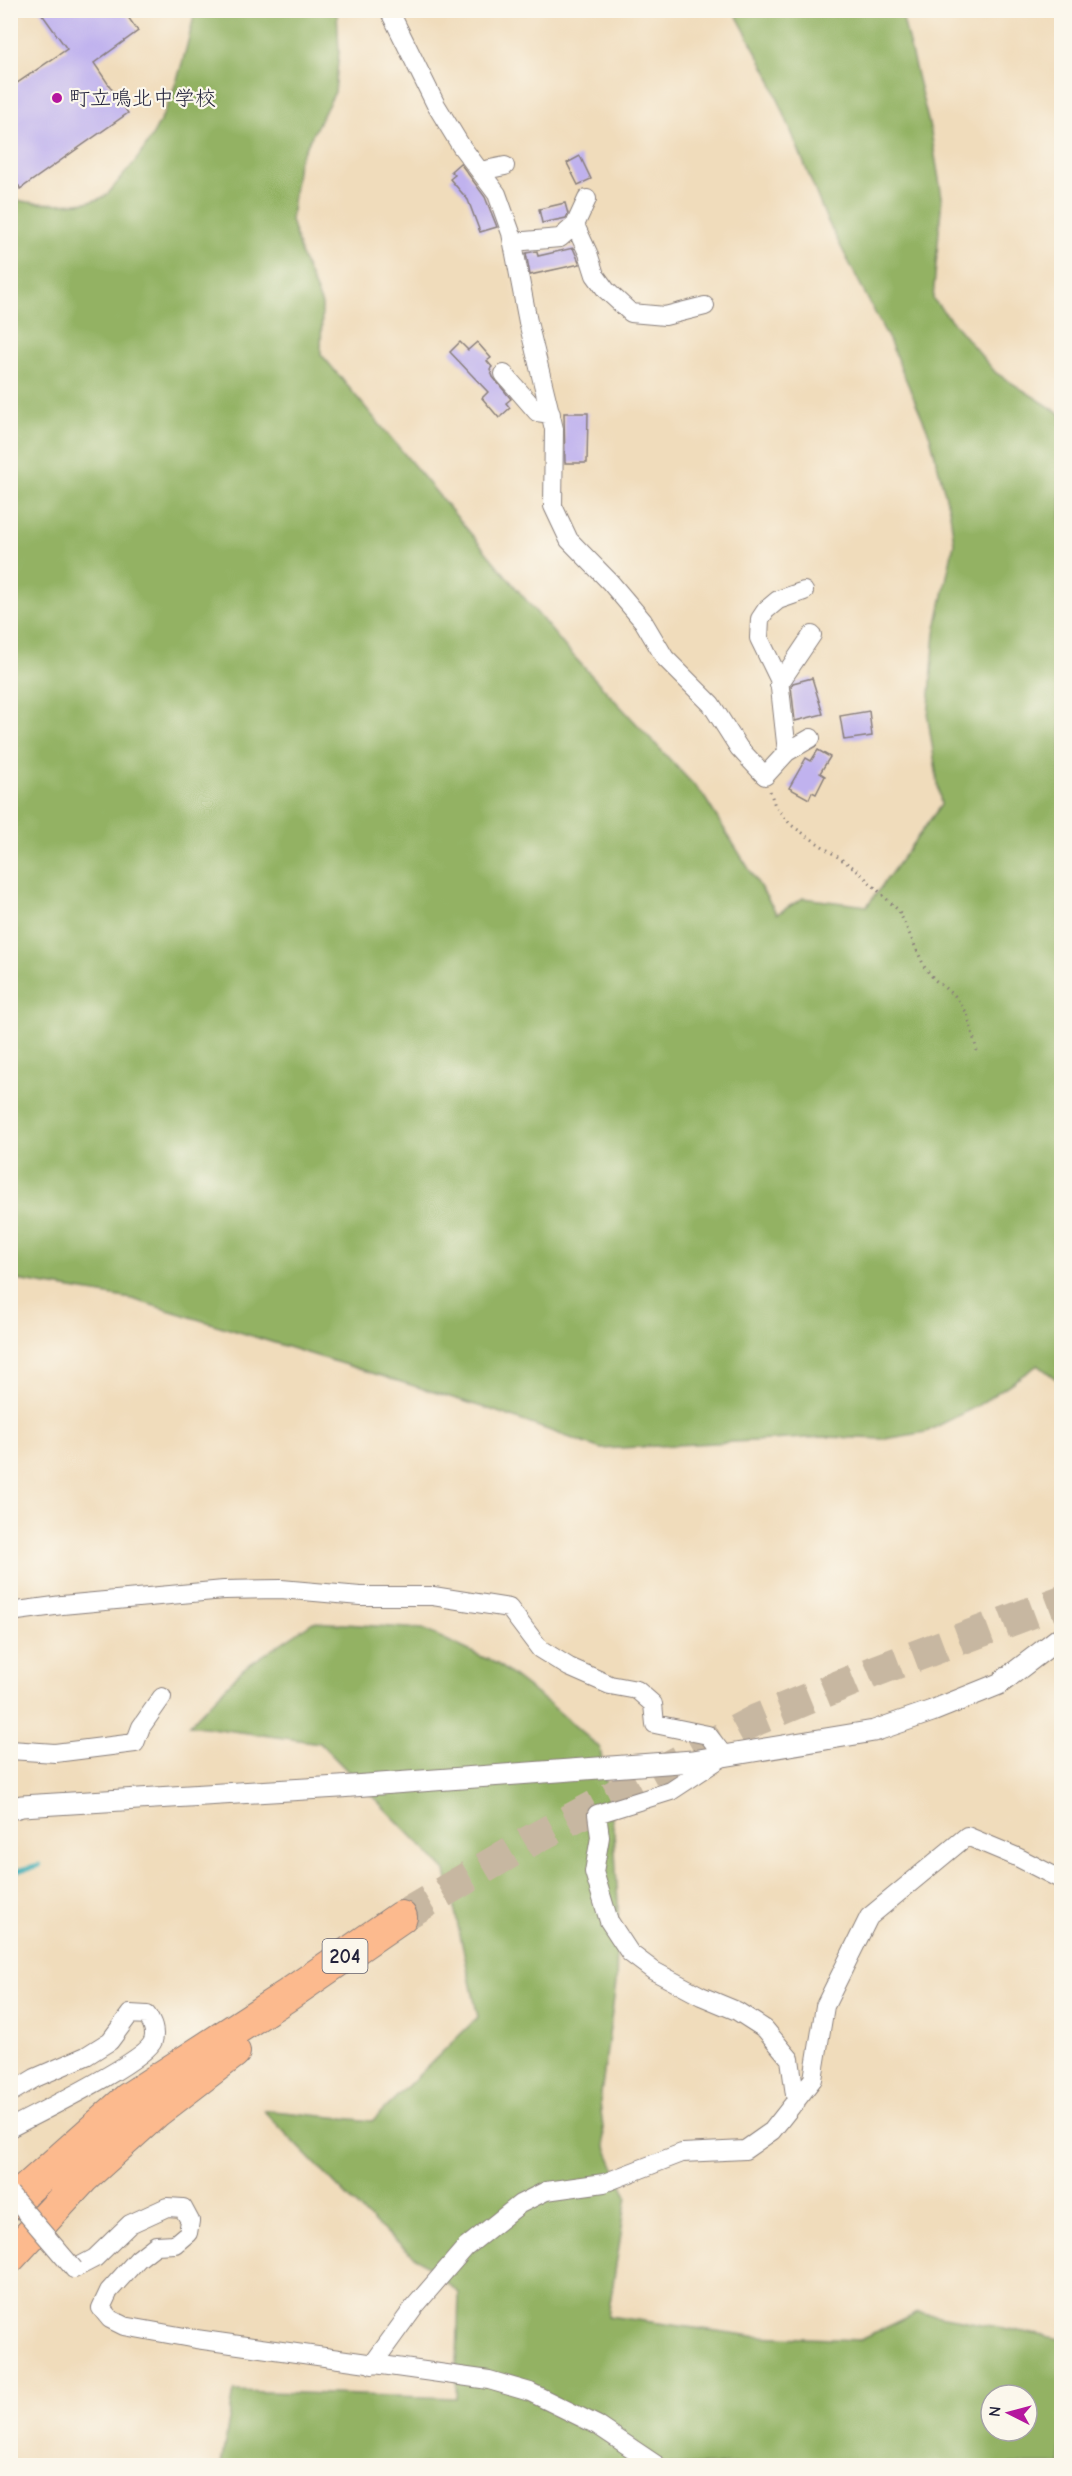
<svg xmlns="http://www.w3.org/2000/svg" width="1072" height="2476" viewBox="0 0 1072 2476" font-family="'Comic Neue','Klee One',sans-serif">
<rect width="100%" height="100%" fill="#fbf7ec"/>
<filter id="ink" filterUnits="userSpaceOnUse"><feTurbulence type="fractalNoise" baseFrequency=".0167" numOctaves="2"/><feDisplacementMap in="SourceGraphic" scale="12" xChannelSelector="R" yChannelSelector="G"/><feConvolveMatrix kernelMatrix="1 2 1 2 8 2 1 2 1" color-interpolation-filters="sRGB"/></filter>
<filter id="wash" filterUnits="userSpaceOnUse"><feTurbulence type="fractalNoise" baseFrequency=".008" numOctaves="4" result="noise"/><feDisplacementMap in="SourceGraphic" scale="24" xChannelSelector="R" yChannelSelector="G"/><feGaussianBlur stdDeviation="1.35" result="paint"/><feColorMatrix in="noise" values="0 0 0 0 0 0 0 0 0 0 0 0 0 0 0 0 0 1.4 0 .05"/><feComposite in="paint" operator="in"/></filter>
<g filter="url(#wash)">
<rect width="100%" height="100%" fill="#f0dcbb"/>
<!-- forest -->
<path fill="#93b264" stroke="#5a6a50" stroke-width="1.5" fill-rule="evenodd" d="M195 11H337L339 52 335 92 298 162 291 220 302 257 322 305 321 354 567 649 703 795 777 914 803 898 867 906 941 805 928 718 935 633 954 543 950 513 930 436 889 340 826 218 768 74 734 11H901L931 132 942 197 933 299 996 373 1061 414V1383L1038 1365 977 1406 926 1432 885 1439 826 1437 601 1449 492 1410 132 1299 11 1279V198C29 205 88 207 105 196 110 192 116 184 120 179 165 132 182 72 195 11Z
M313 1622 423 1629 497 1664 551 1705 600 1748 614 1832 618 1903 616 1983 600 2102 605 2145 627 2196 608 2316 753 2336 860 2340 918 2312 1061 2339V2465H221L234 2391 456 2398 459 2293 364 2214 263 2110 372 2121 478 2017 446 1871 320 1743 189 1725 244 1668ZM991 2395H1027V2431H991Z"/>
<g fill="none" stroke-linecap="round" stroke-linejoin="round">
<!-- stream -->
<path stroke="#3badb5" stroke-width="5" d="M10 1873 39 1865"/>
</g>
<g id="blocks">
<!-- building -->
<path fill="#c0b2ee" d="M39 10H123L138 31 94 63 128 113 20 189 19 186 10 192V88L67 49Z
M580 156 591 179 578 185 567 163Z
M460 163 485 197 497 227 480 232 468 200 450 179 455 175 451 171Z
M565 203 568 214 566 218 542 223 539 209Z
M573 248 580 264 530 275 526 253 537 251 538 256Z
M460 342 468 350 477 342 491 358 487 361 492 367 490 369 493 377 511 399 506 403 510 408 499 418 482 398 488 392 450 352Z
M564 413H588L587 463H565Z
M812 678 823 714 795 721 791 686 793 683Z
M869 711 872 736 844 740 840 716Z
M818 750 830 757 820 773 825 776 816 794 812 792 809 799 789 788 806 758 811 761Z"/>
</g>
</g>
<g filter="url(#ink)">
<use href="#blocks" fill-opacity="0" stroke="#897f7b" stroke-width="1.5"/>
<g fill="none" stroke-linecap="round" stroke-linejoin="round">
<!-- motorway-tunnel -->
<path stroke="#c7b7a1" stroke-width="32" stroke-dasharray="32 16" stroke-linecap="butt" d="M401 1917 528 1842 756 1720 873 1672 1062 1601"/>
<!-- minor casing -->
<g stroke="#897f7b" stroke-width="20">
<path id="minor" d="M389 10 436 105 461 146 497 194 511 233 528 322 554 429 553 506 569 540 610 582 643 621 665 658 711 704 739 748 765 776 787 752 811 738
M480 171 505 166
M575 225 588 253 595 275 606 290 631 313 665 316 705 306
M513 242 560 238 575 225 587 199
M504 374 537 412 551 414
M779 684 812 635
M787 752 779 679 759 638 760 619 766 610 778 600 804 591
M10 1612 62 1605 224 1590 281 1589 360 1596H433L509 1608 540 1649 569 1667 610 1685 637 1690 653 1704 655 1724 708 1735 724 1756 671 1791 597 1814 600 1837 594 1872 609 1921 630 1953 654 1971 701 1996 737 2011 765 2029 790 2059 796 2102
M10 1750 55 1753 135 1743 141 1727 162 1697
M10 2093 35 2078 86 2056 110 2041 130 2014 147 2015C152 2023 156 2031 153 2041 146 2061 34 2115 10 2128
M74 2269 95 2258 130 2224 167 2207 183 2208 190 2221 188 2233 175 2244 156 2245 138 2259 109 2291 101 2308 110 2319 124 2326 196 2339 489 2380 530 2392 597 2425 658 2466
M372 2365 414 2307 465 2248 520 2204 546 2191 604 2183 682 2153 745 2150 772 2131 813 2079 825 2006 869 1917 967 1836 1017 1857 1062 1880"/>
</g>
<!-- tertiary casing -->
<g stroke="#897f7b" stroke-width="23">
<path id="tertiary" d="M10 1809 22 1806 339 1787 693 1761 874 1731 932 1711 999 1684 1062 1636"/>
</g>
<!-- motorway casing -->
<g stroke="#897f7b" stroke-width="34">
<path id="motorway" d="M10 2204 128 2099 288 1995 401 1917
M10 2257 83 2178 157 2111 234 2052"/>
</g>
<!-- path -->
<path stroke="#897f7b" stroke-width="3" stroke-dasharray="1.5 4.5" stroke-linecap="butt" d="M770 791 775 806 791 825 857 870 899 911 925 968 935 980 955 996 967 1013 977 1051"/>
<!-- minor -->
<use href="#minor" stroke="#fff" stroke-width="18"/>
<!-- tertiary -->
<use href="#tertiary" stroke="#fff" stroke-width="21"/>
<!-- motorway -->
<use href="#motorway" stroke="#fcba8e" stroke-width="32"/>
<!-- minor-bridge casing -->
<g stroke="#897f7b" stroke-width="20" stroke-linecap="butt">
<path id="minor-bridge" d="M10 2194 74 2269"/>
</g>
<!-- minor-bridge -->
<use href="#minor-bridge" stroke="#fff" stroke-width="18"/>
</g>
</g>
<!-- markers -->
<circle fill="#b5179e" stroke="#fbf7ec" stroke-width="2" cx="57" cy="98" r="6"/>
<g text-anchor="middle" dominant-baseline="central" stroke-width="4.5" stroke-linejoin="round" paint-order="stroke">
<!-- shield labels -->
<rect fill="#fbf7ec" stroke="#636270" stroke-width="1.5" x="322.5" y="1939" width="45" height="34" rx="4.5"/>
<g font-size="20" font-weight="bold" fill="#22223b">
<text x="345" y="1956">204</text>
</g>
<!-- poi labels -->
<g font-size="21" fill="#22223b" stroke="#fbf7ec" text-anchor="start">
<text x="69" y="98">町立鳴北中学校</text>
</g>
</g>
<!-- margin -->
<rect width="1072" height="2476" fill="none" stroke="#fbf7ec" stroke-width="36"/>
<!-- north arrow -->
<g transform="translate(1009 2413) rotate(276)"><circle r="28" fill="#fbf7ec" stroke="#a4a2a5" stroke-width="1.5"/>
<path d="M0-4.5L10 22L0 15L-10 22Z" fill="#b5179e"/>
<text y="-9" font-size="16" font-weight="bold" text-anchor="middle" fill="#22223b">N</text>
</g>
</svg>
